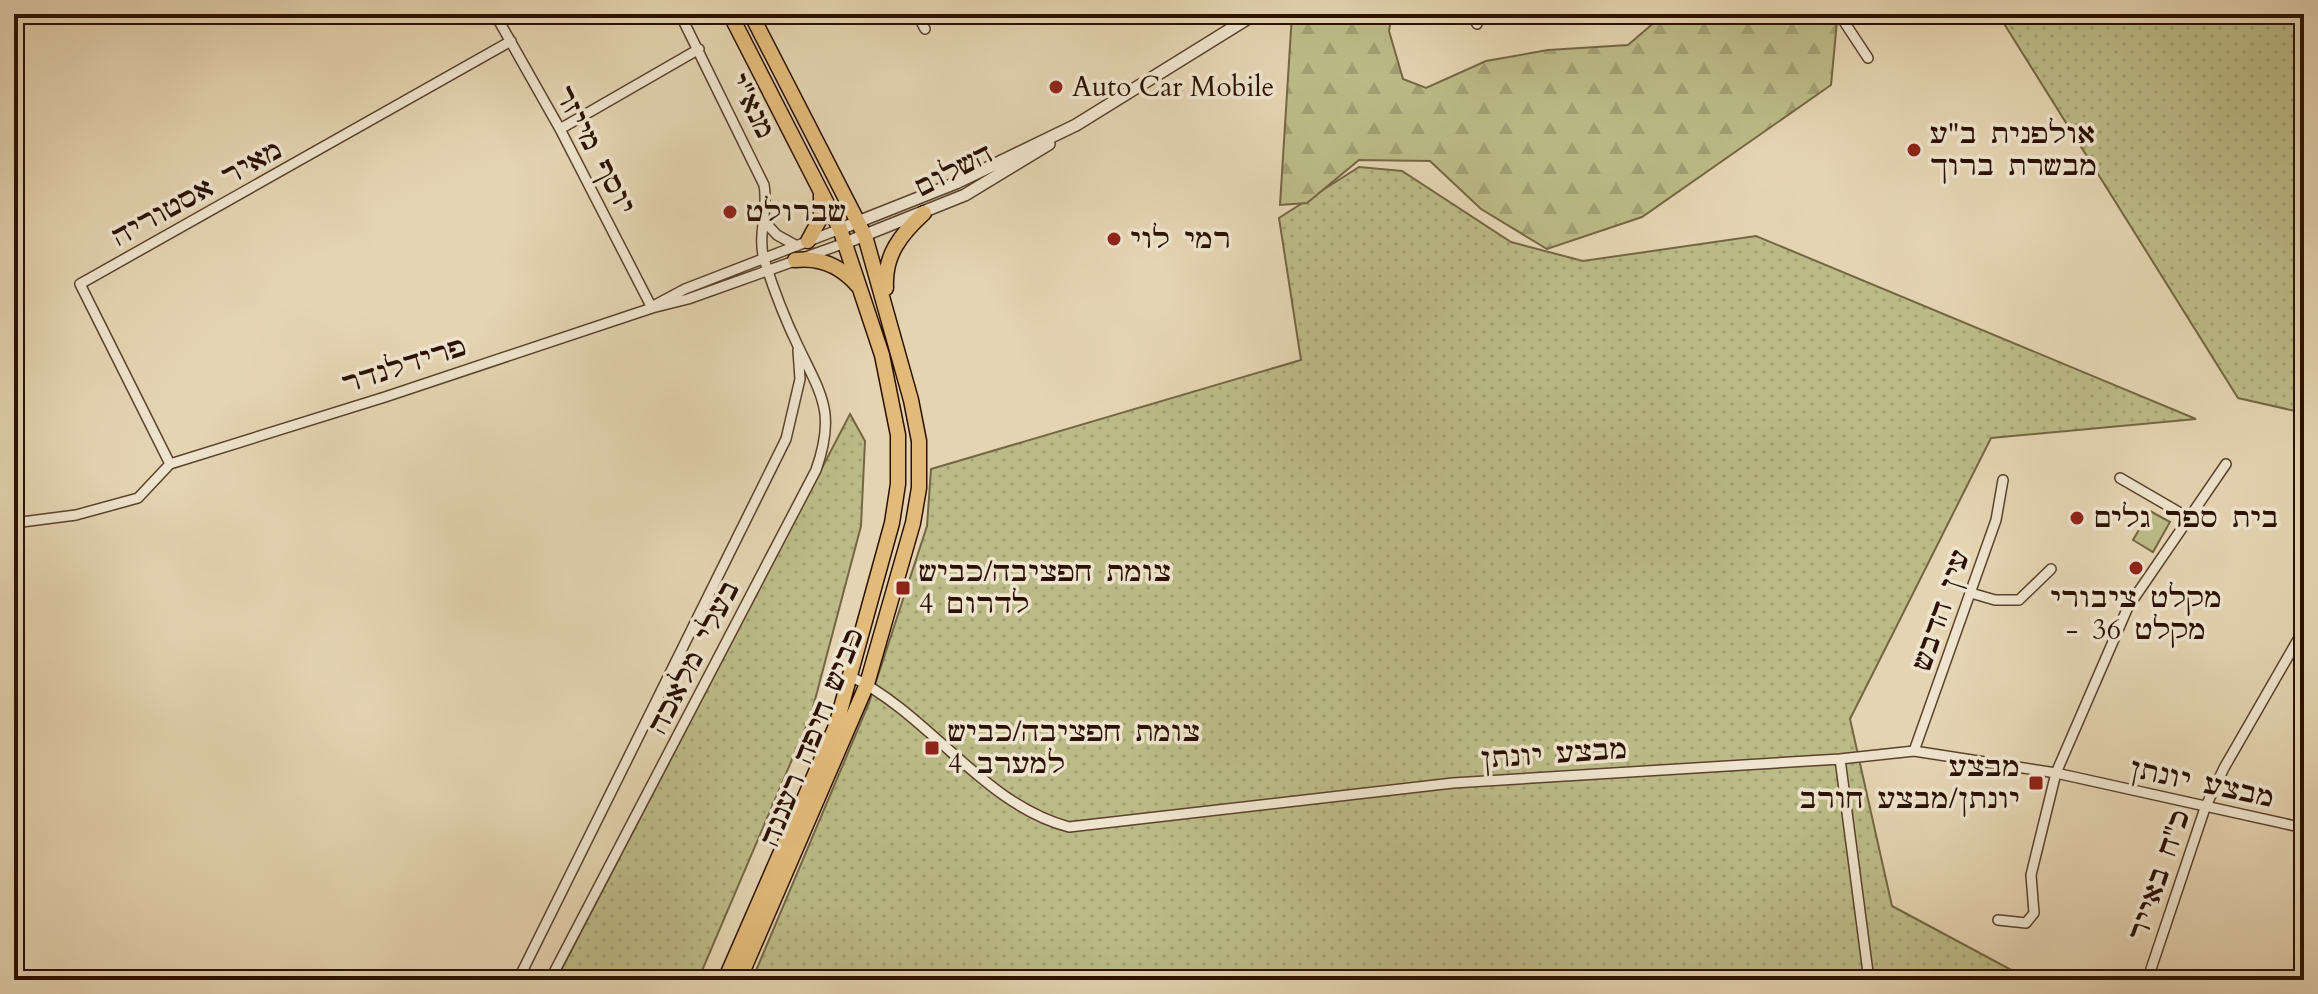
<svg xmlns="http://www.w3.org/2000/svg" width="2318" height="994" viewBox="0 0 2318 994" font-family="Cardo,'Frank Ruhl Libre',serif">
<defs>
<pattern id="grass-dots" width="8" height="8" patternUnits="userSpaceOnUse" patternTransform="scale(2)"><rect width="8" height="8" fill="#bcbb87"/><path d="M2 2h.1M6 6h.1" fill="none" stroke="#a2a073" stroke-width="1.8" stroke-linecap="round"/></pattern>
<pattern id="forest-firs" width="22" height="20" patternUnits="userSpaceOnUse" patternTransform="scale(2)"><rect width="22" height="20" fill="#bcbb87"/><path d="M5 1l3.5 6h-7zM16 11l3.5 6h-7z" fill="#a2a073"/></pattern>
</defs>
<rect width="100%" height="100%" fill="#e5d4b2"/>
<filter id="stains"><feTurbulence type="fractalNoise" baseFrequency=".0025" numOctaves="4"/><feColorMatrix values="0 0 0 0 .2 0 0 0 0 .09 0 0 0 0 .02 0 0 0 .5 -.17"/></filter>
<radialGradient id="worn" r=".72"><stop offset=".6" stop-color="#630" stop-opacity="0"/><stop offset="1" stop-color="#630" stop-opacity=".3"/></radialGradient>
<!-- grass -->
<path fill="url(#grass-dots)" stroke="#746644" stroke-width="2" d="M1998 14H2304V413L2238 398Z
M1359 167 1402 171 1511 242 1583 261 1756 236 2196 419 1991 438 1850 719 1892 906 2030 980H752L869 703 927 526 931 469 1301 360 1279 218Z
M850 414 865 441 861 526 811 715 698 980H556Z"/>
<!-- forest -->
<path fill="url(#forest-firs)" stroke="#746644" stroke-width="2" d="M1292 14H1392L1389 31 1403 79 1426 88 1486 61 1548 50 1628 45 1664 14H1832L1837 21 1831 85 1642 217 1547 249 1481 209 1430 161 1359 160 1307 203 1280 205Z"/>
<!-- pitch -->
<path fill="#bcbb87" stroke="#746644" stroke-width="2" d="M2150 511 2170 522 2153 552 2133 540Z"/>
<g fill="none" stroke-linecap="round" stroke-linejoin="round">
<!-- minor casing -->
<g stroke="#5a422c" stroke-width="12">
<path id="minor" d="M495 14 560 129 652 308
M917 14 925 29
M1471 14 1477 24
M1839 14 1868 58
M560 129 699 49
M765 222 777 235 797 246
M655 305 685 289 840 229
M170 464 385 397 652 308 688 299 845 243
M170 464 80 284 511 41
M2120 478 2189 518
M14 523 76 515 138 498 170 464
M1971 593 1995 600H2019L2051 569
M850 676C931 715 982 804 1069 827L1453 783 1840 759 1914 751 2056 773 2304 828
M1914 751 1996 520 2003 480
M1840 759 1869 980
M1998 920 2026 923 2034 913 2031 875 2056 773 2128 607 2226 464
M2151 969 2205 808 2224 768 2304 629
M518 980 786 439 800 379 798 350
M550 980 816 470C836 413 822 396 798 346 785 319 773 288 764 259 757 235 769 209 764 185L680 14"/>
</g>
<!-- tertiary casing -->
<g stroke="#5a422c" stroke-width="14">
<path id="tertiary" d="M840 229 956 183 1076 125 1255 14
M845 243 965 195 1049 144"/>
</g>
<!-- trunk casing -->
<g stroke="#2b1200" stroke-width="17">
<path id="trunk" d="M808 241 821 217V195
M795 260C821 257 841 266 858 286
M886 288C884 255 901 234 924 213
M725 980 836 726 892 523 898 484V435L882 355 840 229 730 14
M739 980 867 684 913 523 919 488V441L911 400 865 236 751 14"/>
</g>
<!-- minor -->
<use href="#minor" stroke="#eee3cd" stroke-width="9"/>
<!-- tertiary -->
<use href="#tertiary" stroke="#eee3cd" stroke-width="11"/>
<!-- trunk -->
<use href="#trunk" stroke="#e2ba79" stroke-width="14"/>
</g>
<!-- markers -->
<g fill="#8f2418" stroke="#eee3cd" stroke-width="3">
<circle cx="1056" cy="87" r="8"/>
<circle cx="1914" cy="150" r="8"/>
<circle cx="730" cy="212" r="8"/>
<circle cx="1114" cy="239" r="8"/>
<circle cx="2077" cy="518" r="8"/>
<circle cx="2136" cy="568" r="8"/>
<rect x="895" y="580" width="16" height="16" rx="4"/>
<rect x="924" y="740" width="16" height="16" rx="4"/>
<rect x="2028" y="775" width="16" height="16" rx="4"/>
</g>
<g text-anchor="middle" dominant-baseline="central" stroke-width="7" stroke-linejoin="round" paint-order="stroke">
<!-- poi labels -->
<g font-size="28" fill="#2b1200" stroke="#eee3cd" text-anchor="start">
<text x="1072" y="87">Auto Car Mobile</text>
<text x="1930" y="134">אולפנית ב"ע<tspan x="1930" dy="32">מבשרת ברוך</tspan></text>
<text x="746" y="212">שברולט</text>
<text x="1130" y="239">רמי לוי</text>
<text x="2093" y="518">בית ספר גלים</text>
<text x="919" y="572">צומת חפציבה/כביש<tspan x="919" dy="32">4 לדרום</tspan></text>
<text x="2136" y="598" text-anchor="middle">מקלט ציבורי<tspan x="2136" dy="32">- מקלט 36</tspan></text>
<text x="948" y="732">צומת חפציבה/כביש<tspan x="948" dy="32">4 למערב</tspan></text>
<text x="2020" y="767" text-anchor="end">מבצע<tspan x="2020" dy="32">יונתן/מבצע חורב</tspan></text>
</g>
<!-- street labels -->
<g font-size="28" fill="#2b1200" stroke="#eee3cd">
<text transform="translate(752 106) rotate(63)">מנא"י</text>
<text transform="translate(595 150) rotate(62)">יוסף מייזר</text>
<text transform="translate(954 170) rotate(-27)">השלום</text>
<text transform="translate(197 193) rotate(-29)">מאיר אסטוריה</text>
<text transform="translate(404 365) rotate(-18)">פרידלנדר</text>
<text transform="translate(1941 610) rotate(-71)">עין הדבש</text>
<text transform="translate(694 657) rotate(-63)">בעלי מלאכה</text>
<text transform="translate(812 737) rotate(-68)">כביש חיפה רעננה</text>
<text transform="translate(1554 754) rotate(-4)">מבצע יונתן</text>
<text transform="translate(2202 783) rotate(12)">מבצע יונתן</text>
<text transform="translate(2159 875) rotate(-71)">כ"ח באייר</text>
</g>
</g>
<!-- margin -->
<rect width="2318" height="994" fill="none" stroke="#e5d4b2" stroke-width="48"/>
<rect x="16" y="16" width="2286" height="962" fill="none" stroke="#2b1200" stroke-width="4"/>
<rect x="24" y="24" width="2270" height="946" fill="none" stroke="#2b1200" stroke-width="2"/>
<rect width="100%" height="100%" filter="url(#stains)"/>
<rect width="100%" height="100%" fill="url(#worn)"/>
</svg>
